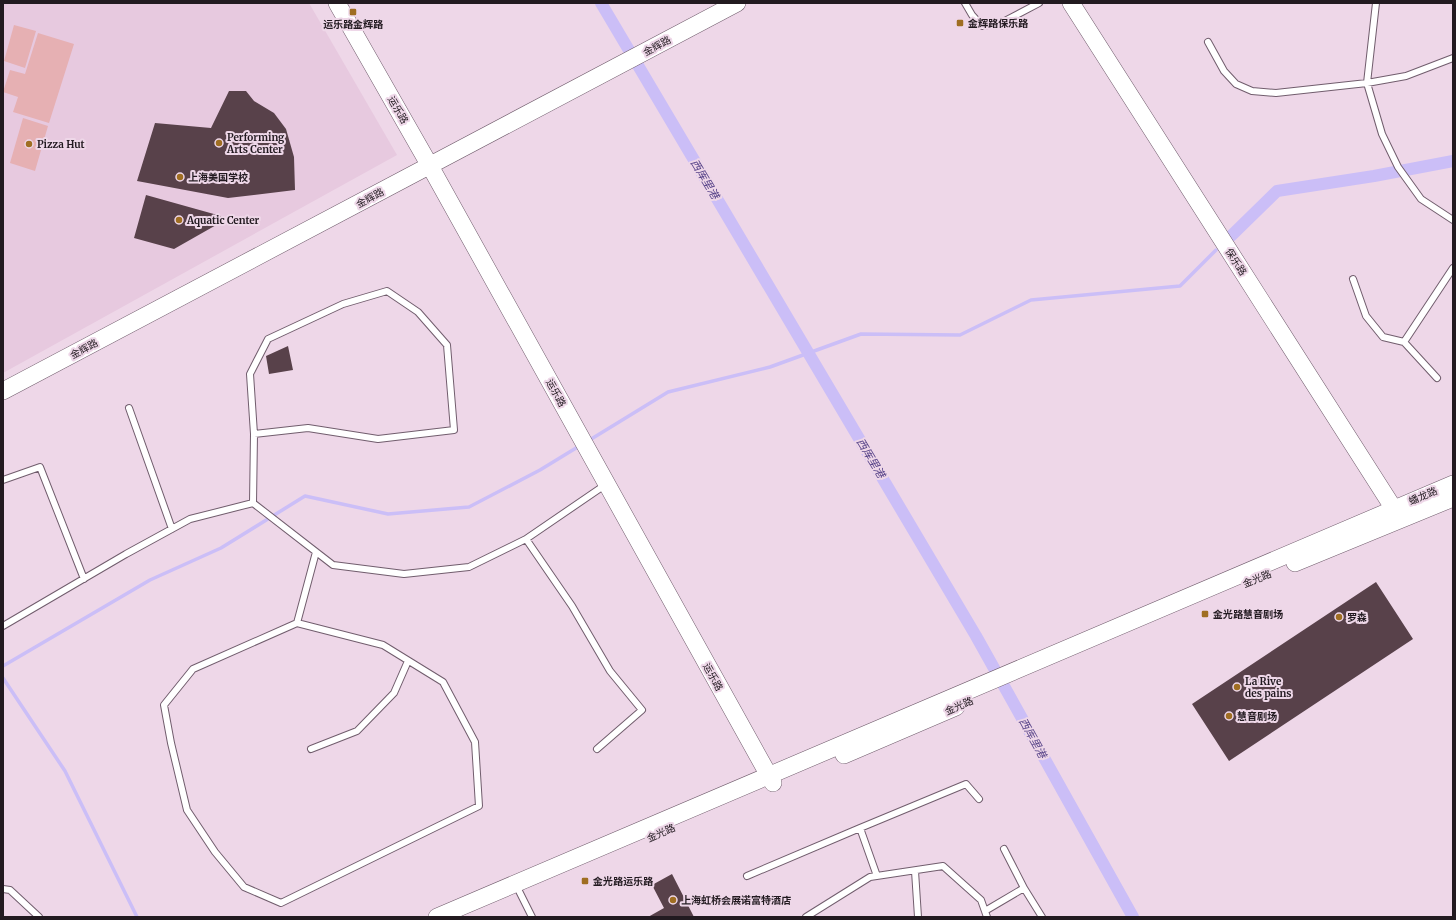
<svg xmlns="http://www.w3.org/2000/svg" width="1456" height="920" viewBox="0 0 1456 920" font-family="Merriweather,'Noto Sans SC',serif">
<rect width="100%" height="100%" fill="#eed7e8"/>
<!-- built -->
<path fill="#e7c9df" d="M3 3H309L397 155 3 373Z"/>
<!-- green -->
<path fill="#e6b0b3" d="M14 25 36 31 25 68 4 61Z
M38 33 74 44 49 123 13 112 18 97 3 92 10 70 25 74Z
M23 118 48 126 35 171 10 163Z"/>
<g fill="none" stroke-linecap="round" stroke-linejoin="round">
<!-- stream -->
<path stroke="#cbbef7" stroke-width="3.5" d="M588 441 668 392 770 367 861 334 960 335 1031 300 1180 286 1216 250
M3 666 150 580 221 548 305 496 388 514 469 507 540 470 581 445
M3 678 65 771 137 917"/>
<!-- canal -->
<path stroke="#cbbef7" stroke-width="12" d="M601 3 976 636 1133 917
M1231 236 1277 191 1374 176 1453 161"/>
</g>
<!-- building -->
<path fill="#58414a" d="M229 91H246L254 101 274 113 286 129 294 157 295 190 228 198 137 181 155 123 211 128Z
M146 195 221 216 218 224 174 249 134 238Z
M288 346 293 370 269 374 266 356Z
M1376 582 1413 639 1229 761 1192 704Z
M672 874 694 917H648L664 908 652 885Z"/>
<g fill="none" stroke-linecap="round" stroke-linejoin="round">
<!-- lane casing -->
<g stroke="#715d6d" stroke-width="8">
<path id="lane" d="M965 3 972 15 982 26 1001 23 1039 3
M1376 3 1367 83 1382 134 1398 167 1421 199 1453 220
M1208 42 1224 71 1236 84 1252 91 1276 93 1367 83 1406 76 1453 58
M1353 279 1366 316 1383 337 1404 342 1453 268
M1404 342 1437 378
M129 408 172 529
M3 480 40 467 84 579
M253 503 254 434 250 374 268 339 343 304 387 291 418 312 447 345 454 430 378 439 308 428 254 434
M526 539 572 606 610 671 642 710 597 749
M297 623 383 645 443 682 475 742 479 806 281 903 244 887 215 852 187 810 171 743 164 705 193 669 297 623 316 552
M3 626 126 554 190 519 253 503 333 565 404 574 469 567 526 539 605 485
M311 749 357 731 394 693 408 661
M860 828 966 784 979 799
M915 871 918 917
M747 876 860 828 877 876
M516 885 532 917
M1024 888 1042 917
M3 889 10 890 39 917
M985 911 1024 888 1004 849
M806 917 870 877 943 866 981 900 987 917"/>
</g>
<!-- secondary casing -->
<g stroke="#715d6d" stroke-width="18">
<path id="secondary" d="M337 3 430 166 773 783
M1071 3 1394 509 1400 516
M3 391 737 3
M1295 563 1453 498
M844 755 956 707
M437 917 1453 484"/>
</g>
<!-- lane -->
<use href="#lane" stroke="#fff" stroke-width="6"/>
<!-- secondary -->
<use href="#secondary" stroke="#fff" stroke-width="17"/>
</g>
<!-- markers -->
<g fill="#9f6e22" stroke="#eed7e8" stroke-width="1.5">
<rect x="349" y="8" width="8" height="8" rx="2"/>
<rect x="956" y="19" width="8" height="8" rx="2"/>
<circle cx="219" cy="143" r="4"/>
<circle cx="29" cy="144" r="4"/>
<circle cx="180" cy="177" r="4"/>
<circle cx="179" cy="220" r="4"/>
<rect x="1201" y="610" width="8" height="8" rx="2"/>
<circle cx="1339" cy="617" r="4"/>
<circle cx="1237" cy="687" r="4"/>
<circle cx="1229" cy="716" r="4"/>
<rect x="581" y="877" width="8" height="8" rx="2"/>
<circle cx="673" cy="900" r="4"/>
</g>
<g text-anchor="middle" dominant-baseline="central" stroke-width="4" stroke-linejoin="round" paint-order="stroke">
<!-- poi labels -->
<g font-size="10" font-weight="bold" fill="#221a20" stroke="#eed7e8" text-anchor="start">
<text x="968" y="23">金辉路保乐路</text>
<text x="353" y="24" text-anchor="middle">运乐路金辉路</text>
<text x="227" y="137">Performing<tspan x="227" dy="12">Arts Center</tspan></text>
<text x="37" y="144">Pizza Hut</text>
<text x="188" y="177">上海美国学校</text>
<text x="187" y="220">Aquatic Center</text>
<text x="1213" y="614">金光路慧音剧场</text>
<text x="1347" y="617">罗森</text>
<text x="1245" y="681">La Rive<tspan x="1245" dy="12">des pains</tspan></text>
<text x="1237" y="716">慧音剧场</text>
<text x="593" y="881">金光路运乐路</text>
<text x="681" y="900">上海虹桥会展诺富特酒店</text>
</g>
<!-- street labels -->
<g font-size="10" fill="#221a20" stroke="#eed7e8">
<text transform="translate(657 46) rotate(-28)">金辉路</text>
<text transform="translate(398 110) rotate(60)">运乐路</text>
<text transform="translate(370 198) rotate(-28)">金辉路</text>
<text transform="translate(1236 262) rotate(57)">保乐路</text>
<text transform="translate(84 349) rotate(-28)">金辉路</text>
<text transform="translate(556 393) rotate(61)">运乐路</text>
<text transform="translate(1423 496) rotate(-23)">蟠龙路</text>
<text transform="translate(1257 579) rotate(-22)">金光路</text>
<text transform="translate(713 677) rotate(61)">运乐路</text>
<text transform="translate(959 706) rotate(-24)">金光路</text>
<text transform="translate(661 833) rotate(-24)">金光路</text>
</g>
<!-- water labels -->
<g font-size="11" font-style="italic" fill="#584489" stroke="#eed7e8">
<text transform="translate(705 179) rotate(59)">西厍里港</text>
<text transform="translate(871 458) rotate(59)">西厍里港</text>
<text transform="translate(1033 738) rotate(61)">西厍里港</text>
</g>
</g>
<!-- border -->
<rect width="1456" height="920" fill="none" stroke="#221a20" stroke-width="8"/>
</svg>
